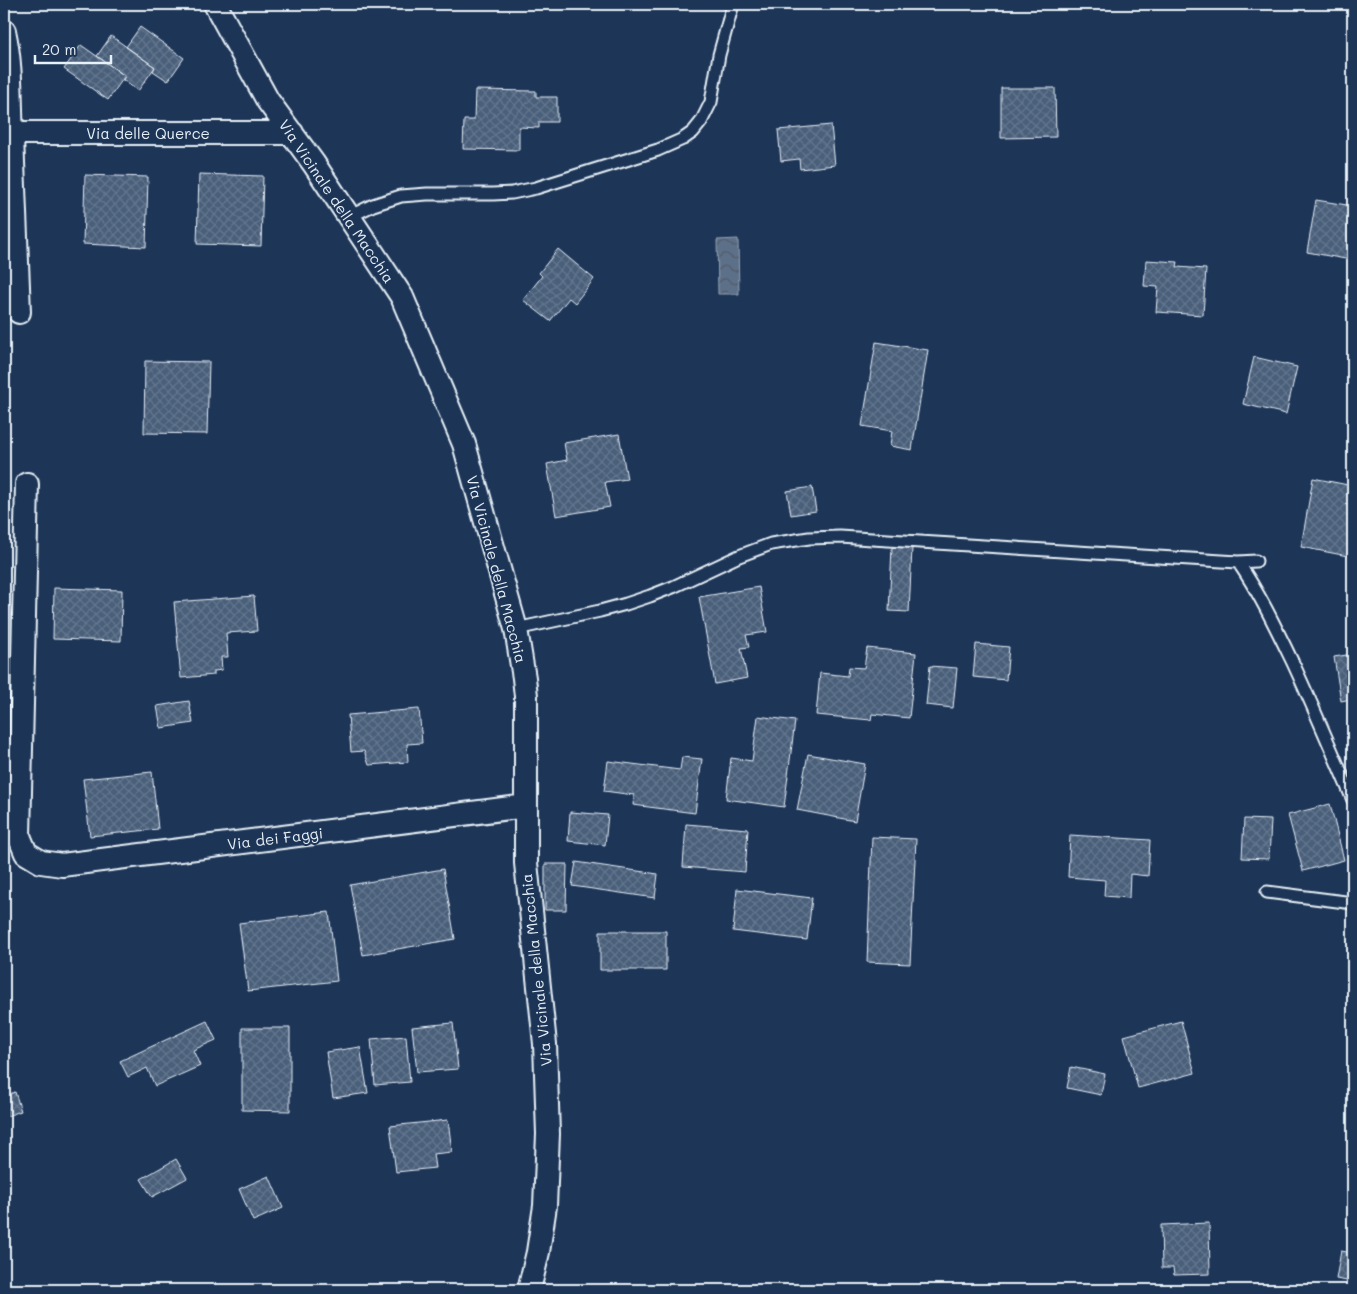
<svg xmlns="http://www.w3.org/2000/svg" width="1357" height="1294" viewBox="0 0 1357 1294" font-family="Mali,sans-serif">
<defs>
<pattern id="water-waves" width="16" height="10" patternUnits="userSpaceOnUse" patternTransform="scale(1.25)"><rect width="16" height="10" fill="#5d7089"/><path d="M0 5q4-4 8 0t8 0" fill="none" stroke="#505a66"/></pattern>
<pattern id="building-cross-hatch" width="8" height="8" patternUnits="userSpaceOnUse" patternTransform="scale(1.25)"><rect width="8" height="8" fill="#495e7a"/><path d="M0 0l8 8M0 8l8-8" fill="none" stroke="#63768e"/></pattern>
</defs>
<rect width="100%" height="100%" fill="#1d3557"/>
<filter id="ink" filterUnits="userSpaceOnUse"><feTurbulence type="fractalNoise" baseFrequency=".02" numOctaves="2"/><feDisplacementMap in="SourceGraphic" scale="10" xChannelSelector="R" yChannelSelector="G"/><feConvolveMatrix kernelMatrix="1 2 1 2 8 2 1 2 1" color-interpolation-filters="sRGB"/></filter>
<g filter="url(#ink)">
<!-- water -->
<path fill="url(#water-waves)" stroke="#95a4b5" d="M738 239 739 294H718L717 240Z"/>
<!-- building -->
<path fill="url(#building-cross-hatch)" stroke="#e8f1f8" d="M140 27 184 58 168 81 153 71 155 67 126 47Z
M111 36 155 67 138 91 123 80 125 76 97 56Z
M81 45 125 76 108 100 64 69Z
M1001 88H1055L1056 137 1001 138Z
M475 90 536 91V97H557V122H539V128L519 127V150L463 149 464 120H474Z
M831 125 835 165 800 169 799 159 781 161 778 130Z
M199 174 263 176 261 246 197 244Z
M85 175 148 177 146 247 83 244Z
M1316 200 1353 206V246L1351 260 1307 252Z
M558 249 594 279 575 303 569 298 550 321 523 300 542 276 539 273Z
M1146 260 1178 262 1177 267 1206 269 1203 315 1156 312 1158 287 1144 286Z
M876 342 928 350 912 450 890 446 892 431 862 426Z
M1254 357 1297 367 1286 414 1243 404Z
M145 361 209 362 207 434 144 433Z
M619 434 627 479 605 482 610 507 556 516 547 464 567 460 564 443Z
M1313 478 1353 486V557L1301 547Z
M812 487 816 511 791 515 787 491Z
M892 547 912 548 909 612 889 611Z
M759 587 767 632 746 635 749 647 741 648 747 678 715 684 699 597Z
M54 588 122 590 121 641 53 639Z
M254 596 257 631 226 633 228 657H221L222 670 214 671V675L181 678 174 602Z
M976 644 1009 647 1006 680 973 677Z
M867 648 916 653 909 718 872 714 871 720 816 715 820 673 848 676 849 667 864 668Z
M1353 654V708H1352L1351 699 1341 701 1334 657Z
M930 666 957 668 953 708 926 705Z
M189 701 193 723 161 728 157 706Z
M419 709 422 743 407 744 408 762 369 765 364 751 351 752 348 715Z
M758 716 795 721 784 807 726 799 731 758 752 761Z
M808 754 865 764 855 821 797 810Z
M682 757 702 759 695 813 633 805 634 795 604 791 608 761 680 770Z
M152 772 158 829 90 836 83 779Z
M1330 804 1344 860 1303 871 1288 815Z
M570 812 608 815 605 845 568 841Z
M1244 819 1271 820 1269 859 1242 858Z
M686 824 748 829 745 872 683 867Z
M1070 835 1150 840 1148 876 1130 874 1129 898 1104 896 1105 880 1068 877Z
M872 837 916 839 910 964 867 962Z
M576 862 658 874 655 898 572 886Z
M545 864H567L566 910H545Z
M443 869 455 939 363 955 350 885Z
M737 889 812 898 807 940 733 931Z
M329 912 337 981 248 991 239 923Z
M600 931H666V970H600Z
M207 1021 216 1040 193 1050 200 1066 155 1086 147 1068 128 1077 120 1061Z
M1181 1021 1195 1073 1138 1088 1124 1036Z
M453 1023 458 1069 417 1072 412 1027Z
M242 1028H290V1111L242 1110Z
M406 1036 410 1082 375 1085 371 1039Z
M360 1047 368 1093 333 1098 326 1052Z
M1071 1067 1105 1074 1101 1095 1067 1088Z
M15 1092 21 1111 4 1117V1096Z
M448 1120 452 1152 433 1154 435 1168 396 1172 390 1126Z
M176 1159 187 1178 152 1197 141 1179Z
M269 1176 283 1208 253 1221 239 1189Z
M1209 1223 1210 1274 1174 1275 1173 1268H1162L1161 1225Z
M1341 1251 1353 1253V1282L1336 1279Z"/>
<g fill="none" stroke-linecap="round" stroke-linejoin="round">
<!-- lane casing -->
<g stroke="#e8f1f8" stroke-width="15">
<path id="lane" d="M349 217 373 205 401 196 427 194H493L512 193 536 188 658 150 683 139 693 132 701 122 711 102 719 55 733 4
M1238 562C1260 594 1276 628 1293 663 1314 708 1333 754 1353 800
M516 629 600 611 626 604 650 596 673 587 739 556 771 544 809 538 840 537 1238 562 1256 561
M1267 892 1353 903"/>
</g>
<!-- street casing -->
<g stroke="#e8f1f8" stroke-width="26">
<path id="street" d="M215 4 268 101 314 164 402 297 464 444 516 629 524 678 526 696V863L545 1044 548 1134 545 1206 538 1252 529 1290
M4 31C12 66 10 102 12 137 14 195 17 254 19 312
M4 133H292
M27 484 19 836 26 853 41 862 62 865 526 806"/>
</g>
<!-- lane -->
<use href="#lane" stroke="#1d3557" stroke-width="11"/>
<!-- street -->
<use href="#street" stroke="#1d3557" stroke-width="22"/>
</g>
</g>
<g text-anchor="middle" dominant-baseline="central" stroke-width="4" stroke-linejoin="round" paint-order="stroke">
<!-- street labels -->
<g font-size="15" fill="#e8f1f8" stroke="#1d3557">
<text x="148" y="133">Via delle Querce</text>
<text transform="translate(337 201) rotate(56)">Via Vicinale della Macchia</text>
<text transform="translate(497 569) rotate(75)">Via Vicinale della Macchia</text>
<text transform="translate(275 838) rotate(-7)">Via dei Faggi</text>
<text transform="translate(536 970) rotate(-96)">Via Vicinale della Macchia</text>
</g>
</g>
<!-- margin -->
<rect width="1357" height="1294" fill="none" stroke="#1d3557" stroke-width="20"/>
<rect x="10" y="10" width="1337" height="1274" fill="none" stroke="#e8f1f8" stroke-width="2" filter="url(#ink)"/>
<!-- scale -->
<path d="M35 55v8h76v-8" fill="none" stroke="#e8f1f8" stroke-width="2.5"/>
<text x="42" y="55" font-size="15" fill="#e8f1f8" stroke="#1d3557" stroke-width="4" paint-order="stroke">20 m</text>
</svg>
